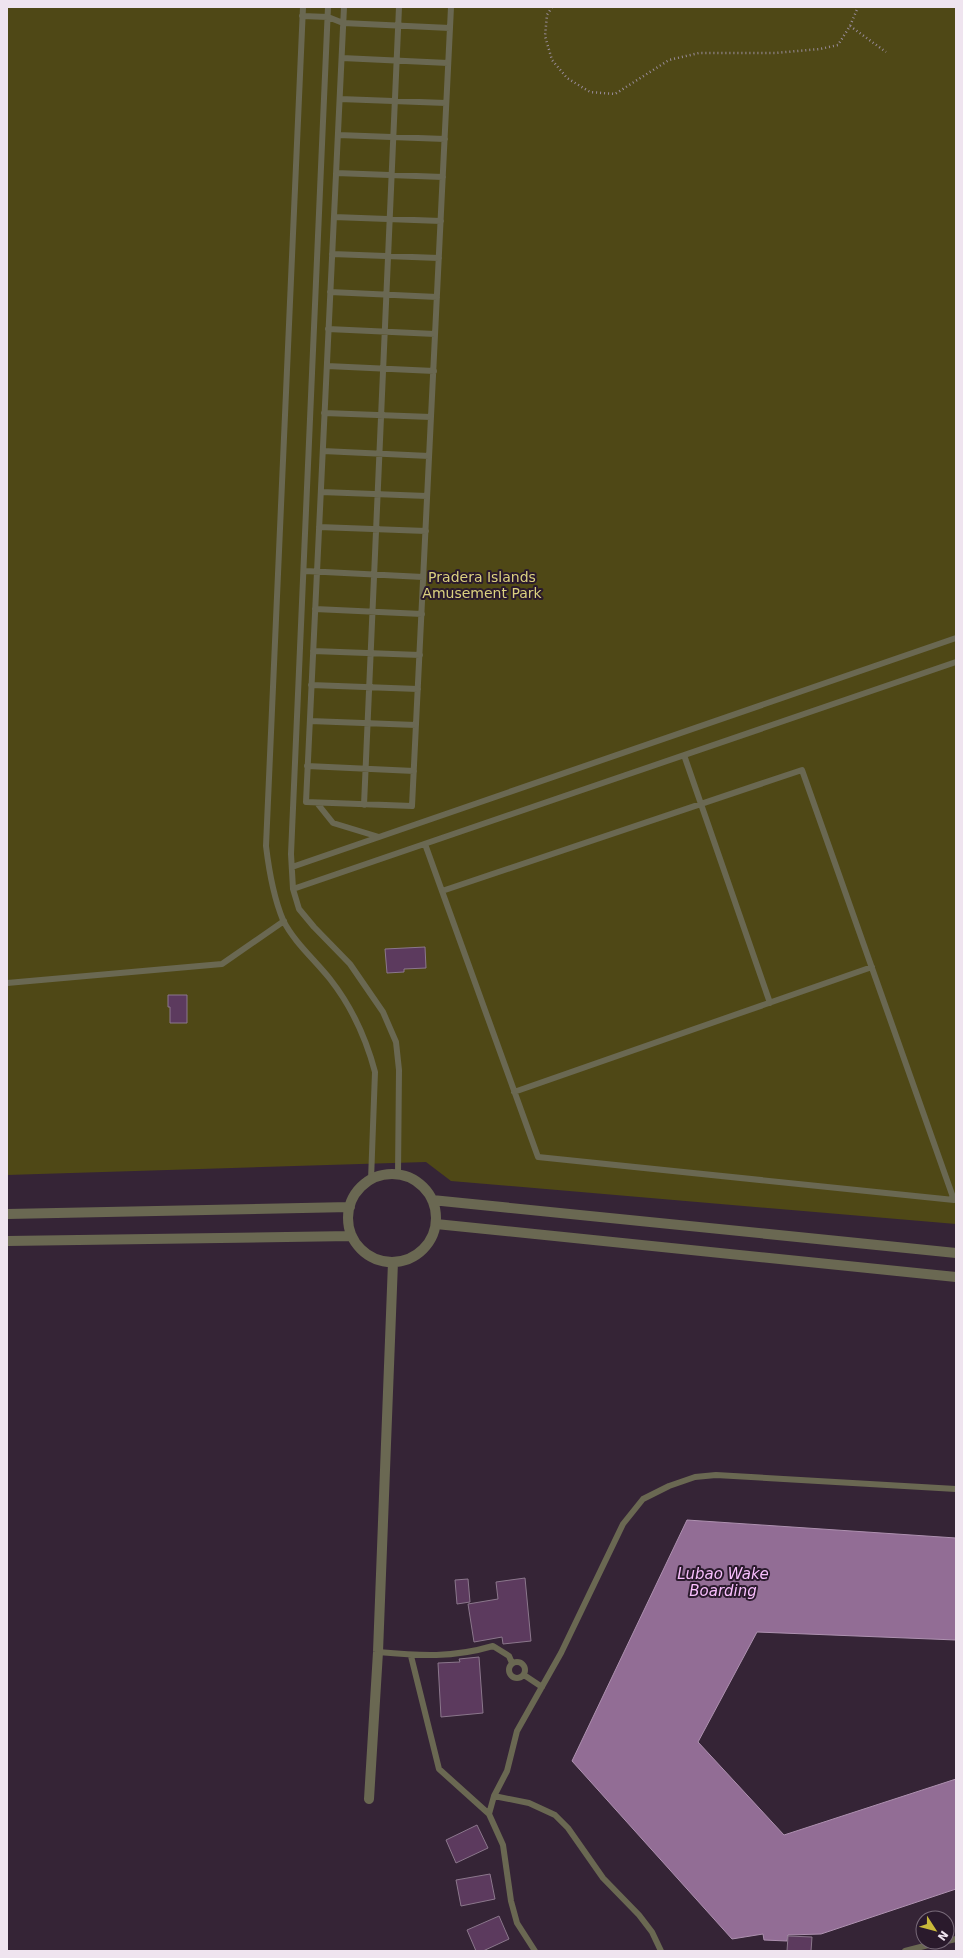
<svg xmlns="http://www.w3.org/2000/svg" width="963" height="1958" viewBox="0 0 963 1958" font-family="'DejaVu Sans',sans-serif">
<rect width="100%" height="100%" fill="#352436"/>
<!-- green -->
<path fill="#4f4816" d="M7 7H956V1224L451 1181 426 1162 7 1175Z"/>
<!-- water -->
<path fill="#926d95" stroke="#ae91b0" d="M687 1520 956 1538V1640L757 1632 698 1742 784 1835 956 1779V1889L821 1934 788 1935 787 1941 764 1940 763 1934 732 1939 572 1761Z"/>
<!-- building -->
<path fill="#5c3a5e" stroke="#8b778c" d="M425 947 426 968 404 969V972L387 973 385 949Z
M168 995H187V1023H170V1007H168Z
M525 1578 531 1641 503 1644 502 1637 474 1642 468 1604 498 1599 496 1582Z
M468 1579 470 1602 457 1604 455 1580Z
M479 1657 483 1713 441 1717 438 1663 460 1662 459 1659Z
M477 1825 488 1848 456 1863 446 1840Z
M490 1874 495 1899 461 1906 456 1880Z
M499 1916 509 1939 483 1951H476L467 1930Z
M788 1936 812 1937 811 1951H787Z"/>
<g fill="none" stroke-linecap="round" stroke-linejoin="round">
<!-- path -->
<path stroke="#998c9a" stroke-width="2.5" stroke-dasharray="1 3" stroke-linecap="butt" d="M552 7 547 15 545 36 552 60 567 78 590 92 615 94 669 60 699 53H775L820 49 838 45 850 26 858 7
M850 26 886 52"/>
<!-- lane -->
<path stroke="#6a6852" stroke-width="6" d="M303 7 266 846C269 871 273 896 283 920 294 942 315 960 330 979 352 1007 366 1038 375 1072L371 1180
M328 7 291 854 293 889 299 909 314 927 350 964 383 1012 396 1042 399 1070 398 1174
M344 7 306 802 412 806 451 7
M302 16 328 17 343 23 450 28
M342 58 448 63
M340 99 446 103
M338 135 445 139
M336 173 443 177
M334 217 441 221
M332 254 439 258
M330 292 437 297
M328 329 435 334
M327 366 434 371
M324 413 431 417
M323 451 429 456
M321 492 427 496
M319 527 426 531
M305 571 423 577
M315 609 422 614
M313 651 420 655
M311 685 418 689
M310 721 416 725
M684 755 770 1003
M307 766 414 771
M317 803 333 823 379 837
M364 805 399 7
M425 844 538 1157 954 1200 802 770 442 891
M292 867 956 638
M293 889 956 662
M7 983 222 964 284 921
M514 1092 872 967
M378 1652C421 1656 452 1658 493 1646L509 1656 512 1663
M411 1656 439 1769 489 1814
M509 1670a8 8 0 1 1 16 0a8 8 0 1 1-16 0Z
M524 1675 542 1687
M494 1796 489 1814 503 1845 511 1901 517 1923 535 1951
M947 1941 956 1939
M661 1951 652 1932 639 1915 603 1878 568 1828 555 1815 529 1803 494 1796 507 1771 517 1731 561 1653 623 1524 643 1499 669 1486 695 1477 716 1475 956 1489
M905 1951 940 1942"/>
<!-- street -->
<path stroke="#6a6852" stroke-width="10" d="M348 1218a44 44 0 1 1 88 0a44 44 0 1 1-88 0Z
M432 1200 956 1253
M7 1214 350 1207
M436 1224 956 1277
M7 1241 352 1236
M369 1799 378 1652 393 1262"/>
</g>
<g text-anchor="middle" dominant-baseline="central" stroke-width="4" stroke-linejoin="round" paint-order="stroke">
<!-- park labels -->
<g font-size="14" fill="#dbd17f" stroke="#2a1a2c">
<text x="482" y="577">Pradera Islands<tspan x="482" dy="16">Amusement Park</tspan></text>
</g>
<!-- water labels -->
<g font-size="15" font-style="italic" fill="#f9bffd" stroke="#2a1a2c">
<text x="723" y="1574">Lubao Wake<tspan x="723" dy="17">Boarding</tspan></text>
</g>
</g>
<!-- border -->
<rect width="963" height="1958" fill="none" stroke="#efe4ef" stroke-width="16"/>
<!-- north arrow -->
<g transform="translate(935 1930) rotate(126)"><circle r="19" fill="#2a1a2c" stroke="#796b7a"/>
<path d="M0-3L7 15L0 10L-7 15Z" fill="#caba3a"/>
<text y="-6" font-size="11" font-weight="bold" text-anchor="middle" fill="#efe4ef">N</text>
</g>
</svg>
